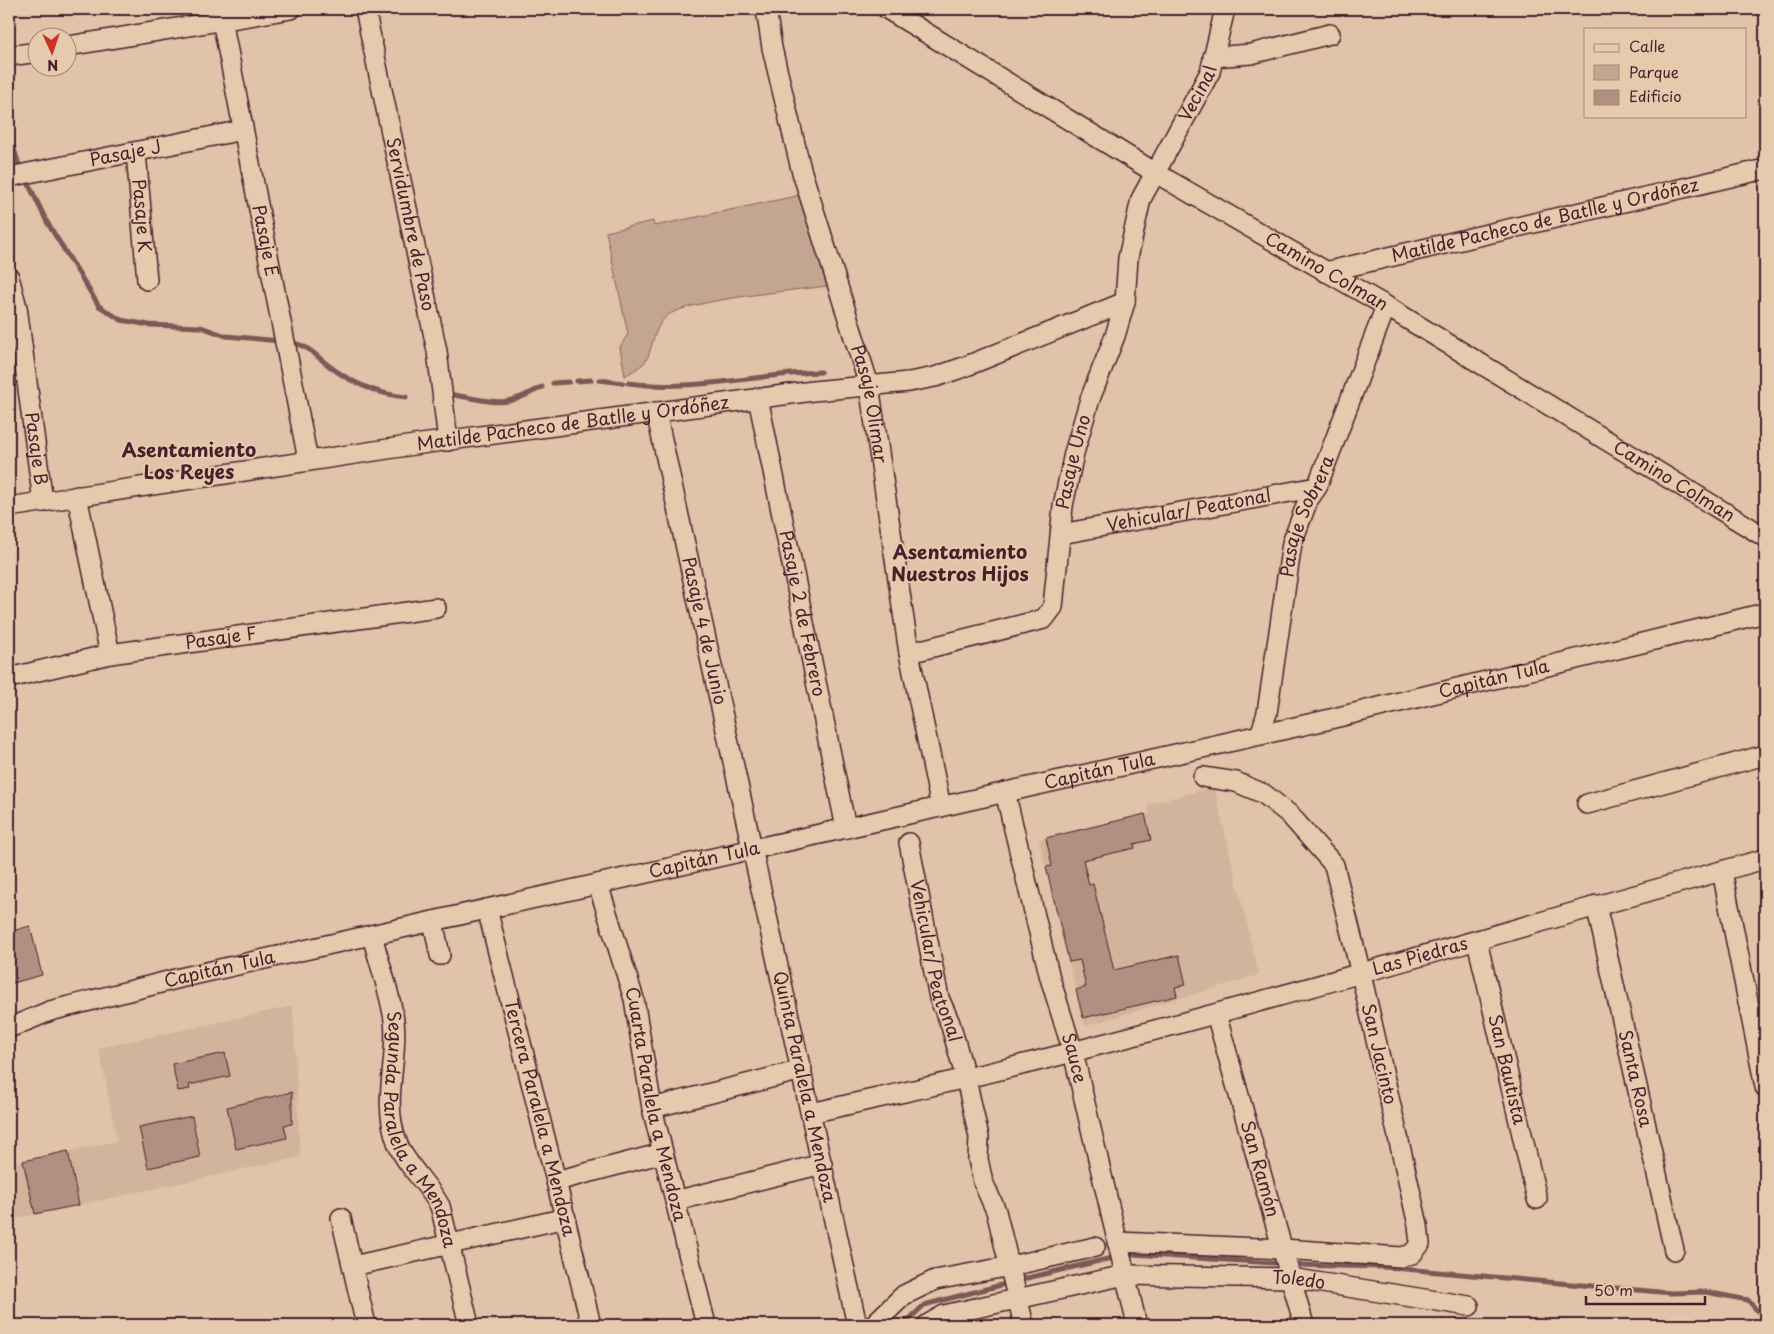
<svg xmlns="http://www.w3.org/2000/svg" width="1774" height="1334" font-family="'Playpen Sans',sans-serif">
	<rect width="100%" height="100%" fill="#e0c3a8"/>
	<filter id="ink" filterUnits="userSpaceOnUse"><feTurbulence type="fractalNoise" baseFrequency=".02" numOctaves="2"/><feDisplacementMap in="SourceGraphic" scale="10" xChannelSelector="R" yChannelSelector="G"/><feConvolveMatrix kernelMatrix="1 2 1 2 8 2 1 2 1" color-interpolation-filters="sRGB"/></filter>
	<g filter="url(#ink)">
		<!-- built -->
		<path fill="#d2b49c" d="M1214,787L1259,975L1085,1026L1039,840L1149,813L1148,804Z
			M293,1006L300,1157L9,1220V1164L117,1141L99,1048Z"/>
		<!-- green -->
		<path fill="#c4a591" stroke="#87625e" d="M801,195L827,286C797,290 686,300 667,316C651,330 653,353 644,363C639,368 631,372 625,376L620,347L628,334L606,232L653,221L654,226Z"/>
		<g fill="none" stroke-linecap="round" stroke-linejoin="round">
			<!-- stream -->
			<path stroke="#7e5856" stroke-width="5" d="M9,133L20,168
				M29,185L47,222L99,306L121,320L149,325L201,327L226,336L280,341
				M292,343C308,345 316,356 328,365C351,383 377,394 406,397
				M599,380L623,383
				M577,381L591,380
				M553,383L569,382
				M628,383C693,392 756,374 821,372
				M454,395C496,402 502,409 542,387
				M1132,1254L1274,1263
				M1295,1265L1383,1267L1671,1293L1706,1292L1748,1300L1765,1320
				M1023,1279L1116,1257
				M903,1325L924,1305L1009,1283"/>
		</g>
		<!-- building -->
		<path fill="#b29081" stroke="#4a1f2b" d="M1145,814L1151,840L1134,844L1135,848L1083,860L1089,885L1093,884L1114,970L1179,955L1186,985L1175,987L1177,996L1083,1018L1076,990L1086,987L1080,960L1069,962L1046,867L1052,866L1046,838Z
			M30,926L42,975L9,984V932Z
			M225,1053L230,1076L189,1085L190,1089L178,1091L172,1064Z
			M292,1092V1124L284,1125L287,1138L236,1149L227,1107Z
			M192,1116L200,1157L148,1168L139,1127Z
			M68,1151L79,1205L35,1214L23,1161Z"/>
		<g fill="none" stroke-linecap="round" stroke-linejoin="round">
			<defs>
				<g id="minor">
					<path id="s1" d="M365,9L437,351L448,441"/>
					<path id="s2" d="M766,9L772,48L801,169L869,385L909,653L941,807"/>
					<path id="s3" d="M887,9L1154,172L1386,306L1765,537"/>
					<path id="s4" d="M222,20L308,460"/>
					<path d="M68,46L291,9"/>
					<path d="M9,56L38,52"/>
					<path d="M1213,57L1251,54L1330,34"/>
					<path id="s5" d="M136,152L147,280"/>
					<path id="s6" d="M9,177L243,130"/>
					<path id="s7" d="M1325,272L1765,169"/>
					<path id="s8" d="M9,277L17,307L43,502"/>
					<path id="s9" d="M758,398L846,828"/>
					<path id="s10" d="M656,412L857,1325"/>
					<path d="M77,496L110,654"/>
					<path id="s11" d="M9,507L414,445L813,391L909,382L935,377L964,367L1125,302"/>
					<path id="s12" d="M1061,534L1317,487"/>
					<path id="s13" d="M909,653L1044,619L1053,607L1063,506L1074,453L1090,399L1115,336L1125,302L1128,258L1141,199L1210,72L1225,9"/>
					<path id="s14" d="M9,678L110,654L436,608"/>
					<path id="s15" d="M1260,735L1267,713L1292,543L1308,500L1317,487L1386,306"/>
					<path id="s16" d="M1005,792L1050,978L1073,1052L1137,1325"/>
					<path d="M1587,804L1765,755"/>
					<path id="s17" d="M909,843L939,998L950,1023L966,1079L979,1137L978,1159L983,1182L996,1211L1024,1325"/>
					<path d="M1722,871L1765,1087"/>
					<path id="s18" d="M598,884L634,999L652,1108L706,1325"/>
					<path id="s19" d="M1596,905L1674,1250"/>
					<path id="s20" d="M487,909L556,1181L591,1325"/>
					<path d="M433,921L440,955"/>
					<path id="s21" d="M372,935C379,963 390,992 394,1020C399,1061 381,1099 397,1142C404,1163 429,1185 440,1206L469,1325"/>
					<path id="s22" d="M1477,941L1537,1199"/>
					<path id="s23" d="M1216,1014L1304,1325"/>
					<path id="s24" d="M9,1028L50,1011L180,978L1322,721L1765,613"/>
					<path d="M652,1108L802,1070"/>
					<path id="s25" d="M811,1113C899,1093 986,1075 1072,1052C1305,992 1534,922 1765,859"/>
					<path d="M556,1181L663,1153"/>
					<path d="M675,1201L822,1164"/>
					<path d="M341,1218L366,1325"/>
					<path d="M1117,1242L1283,1249L1401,1257L1412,1254L1420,1244L1418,1225L1361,974L1334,865L1289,814L1264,794L1236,782L1203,777"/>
					<path d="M353,1266L566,1218"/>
					<path d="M873,1325L904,1295L935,1280L1011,1266L1095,1247"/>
					<path id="s26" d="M927,1325L944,1315L1125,1275L1290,1278L1469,1306"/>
				</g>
			</defs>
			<!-- minor casing -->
			<use href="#minor" stroke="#4a1f2b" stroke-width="22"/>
			<!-- minor -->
			<use href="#minor" stroke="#e6caad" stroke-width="19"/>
		</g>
	</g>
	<g text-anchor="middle" stroke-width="4" stroke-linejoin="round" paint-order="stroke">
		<!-- street labels -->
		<g font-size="18" fill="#4a1f2b" stroke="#e6caad">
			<text dy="6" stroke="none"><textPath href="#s13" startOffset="694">Vecinal</textPath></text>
			<text dy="6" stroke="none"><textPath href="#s6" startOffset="119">Pasaje J</textPath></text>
			<text dy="6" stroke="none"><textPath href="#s5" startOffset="64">Pasaje K</textPath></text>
			<text dy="6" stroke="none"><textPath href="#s7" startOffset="226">Matilde Pacheco de Batlle y Ordóñez</textPath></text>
			<text dy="6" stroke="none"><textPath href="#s1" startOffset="220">Servidumbre de Paso</textPath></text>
			<text dy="6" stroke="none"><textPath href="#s4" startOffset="225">Pasaje E</textPath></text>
			<text dy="6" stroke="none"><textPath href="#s3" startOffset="512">Camino Colman</textPath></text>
			<text dy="6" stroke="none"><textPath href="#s2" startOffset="409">Pasaje Olimar</textPath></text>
			<text dy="6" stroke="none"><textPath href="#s11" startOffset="570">Matilde Pacheco de Batlle y Ordóñez</textPath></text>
			<text dy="6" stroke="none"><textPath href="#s8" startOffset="174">Pasaje B</textPath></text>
			<text dy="6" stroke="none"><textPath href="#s13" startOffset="301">Pasaje Uno</textPath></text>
			<text dy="6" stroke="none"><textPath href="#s3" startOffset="918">Camino Colman</textPath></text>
			<text dy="6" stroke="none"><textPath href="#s12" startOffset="130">Vehicular/ Peatonal</textPath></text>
			<text dy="6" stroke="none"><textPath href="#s15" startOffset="225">Pasaje Sobrera</textPath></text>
			<text dy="6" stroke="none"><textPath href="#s9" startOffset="220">Pasaje 2 de Febrero</textPath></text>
			<text dy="6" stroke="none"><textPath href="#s10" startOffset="224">Pasaje 4 de Junio</textPath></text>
			<text dy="6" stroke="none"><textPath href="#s14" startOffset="216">Pasaje F</textPath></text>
			<text dy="6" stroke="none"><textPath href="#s24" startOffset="1526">Capitán Tula</textPath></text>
			<text dy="6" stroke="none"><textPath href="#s24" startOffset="1121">Capitán Tula</textPath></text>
			<text dy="6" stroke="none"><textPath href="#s24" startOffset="716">Capitán Tula</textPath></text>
			<text dy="6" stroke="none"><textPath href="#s25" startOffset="629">Las Piedras</textPath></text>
			<text dy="6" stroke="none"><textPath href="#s17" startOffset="121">Vehicular/ Peatonal</textPath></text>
			<text dy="6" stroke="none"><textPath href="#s24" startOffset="219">Capitán Tula</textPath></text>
			<text transform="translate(1379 1054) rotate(77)" y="6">San Jacinto</text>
			<text dy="6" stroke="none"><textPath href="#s16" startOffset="275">Sauce</textPath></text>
			<text dy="6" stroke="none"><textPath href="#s22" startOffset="132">San Bautista</textPath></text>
			<text dy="6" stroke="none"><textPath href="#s19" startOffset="178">Santa Rosa</textPath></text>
			<text dy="6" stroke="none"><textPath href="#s10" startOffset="691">Quinta Paralela a Mendoza</textPath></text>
			<text dy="6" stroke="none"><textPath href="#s18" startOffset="228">Cuarta Paralela a Mendoza</textPath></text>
			<text dy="6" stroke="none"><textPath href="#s20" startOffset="215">Tercera Paralela a Mendoza</textPath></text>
			<text dy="6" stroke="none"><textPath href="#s21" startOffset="205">Segunda Paralela a Mendoza</textPath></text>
			<text dy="6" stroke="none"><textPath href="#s23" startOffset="161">San Ramón</textPath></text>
			<text dy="6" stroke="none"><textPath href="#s26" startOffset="379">Toledo</textPath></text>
		</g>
		<!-- neighbourhood labels -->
		<g font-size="19" font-weight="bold" fill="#4a1f2b" stroke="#e6caad">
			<text x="189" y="457">Asentamiento<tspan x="189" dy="22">Los Reyes</tspan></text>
			<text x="960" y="559">Asentamiento<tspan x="960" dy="22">Nuestros Hijos</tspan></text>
		</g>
	</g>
	<!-- margin -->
	<rect width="1774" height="1334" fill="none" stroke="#e6caad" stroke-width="30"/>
	<rect x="15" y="15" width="1744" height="1304" fill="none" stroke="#4a1f2b" stroke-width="2" filter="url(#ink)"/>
	<!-- legend -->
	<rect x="1584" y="28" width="162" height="90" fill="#e6caad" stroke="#a88679"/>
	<rect x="1594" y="44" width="25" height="8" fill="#e6caad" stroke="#a88679"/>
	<text x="1629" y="52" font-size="15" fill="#4a1f2b">Calle</text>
	<rect x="1594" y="65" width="25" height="15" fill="#c4a591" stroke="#a88679"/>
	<text x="1629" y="78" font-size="15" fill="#4a1f2b">Parque</text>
	<rect x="1594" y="90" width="25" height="15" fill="#b29081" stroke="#a88679"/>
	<text x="1629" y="102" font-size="15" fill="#4a1f2b">Edificio</text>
	<!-- north arrow -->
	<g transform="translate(52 52) rotate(177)"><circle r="24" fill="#e6caad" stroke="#a88679"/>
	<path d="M0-4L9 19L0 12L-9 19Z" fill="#c8321e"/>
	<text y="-8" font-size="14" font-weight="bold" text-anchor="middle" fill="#4a1f2b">N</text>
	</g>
	<!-- scale -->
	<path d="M1586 1296v8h119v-8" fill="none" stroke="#4a1f2b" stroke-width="2.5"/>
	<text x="1594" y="1296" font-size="15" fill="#4a1f2b" stroke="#e6caad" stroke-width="4" paint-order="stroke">50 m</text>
</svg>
